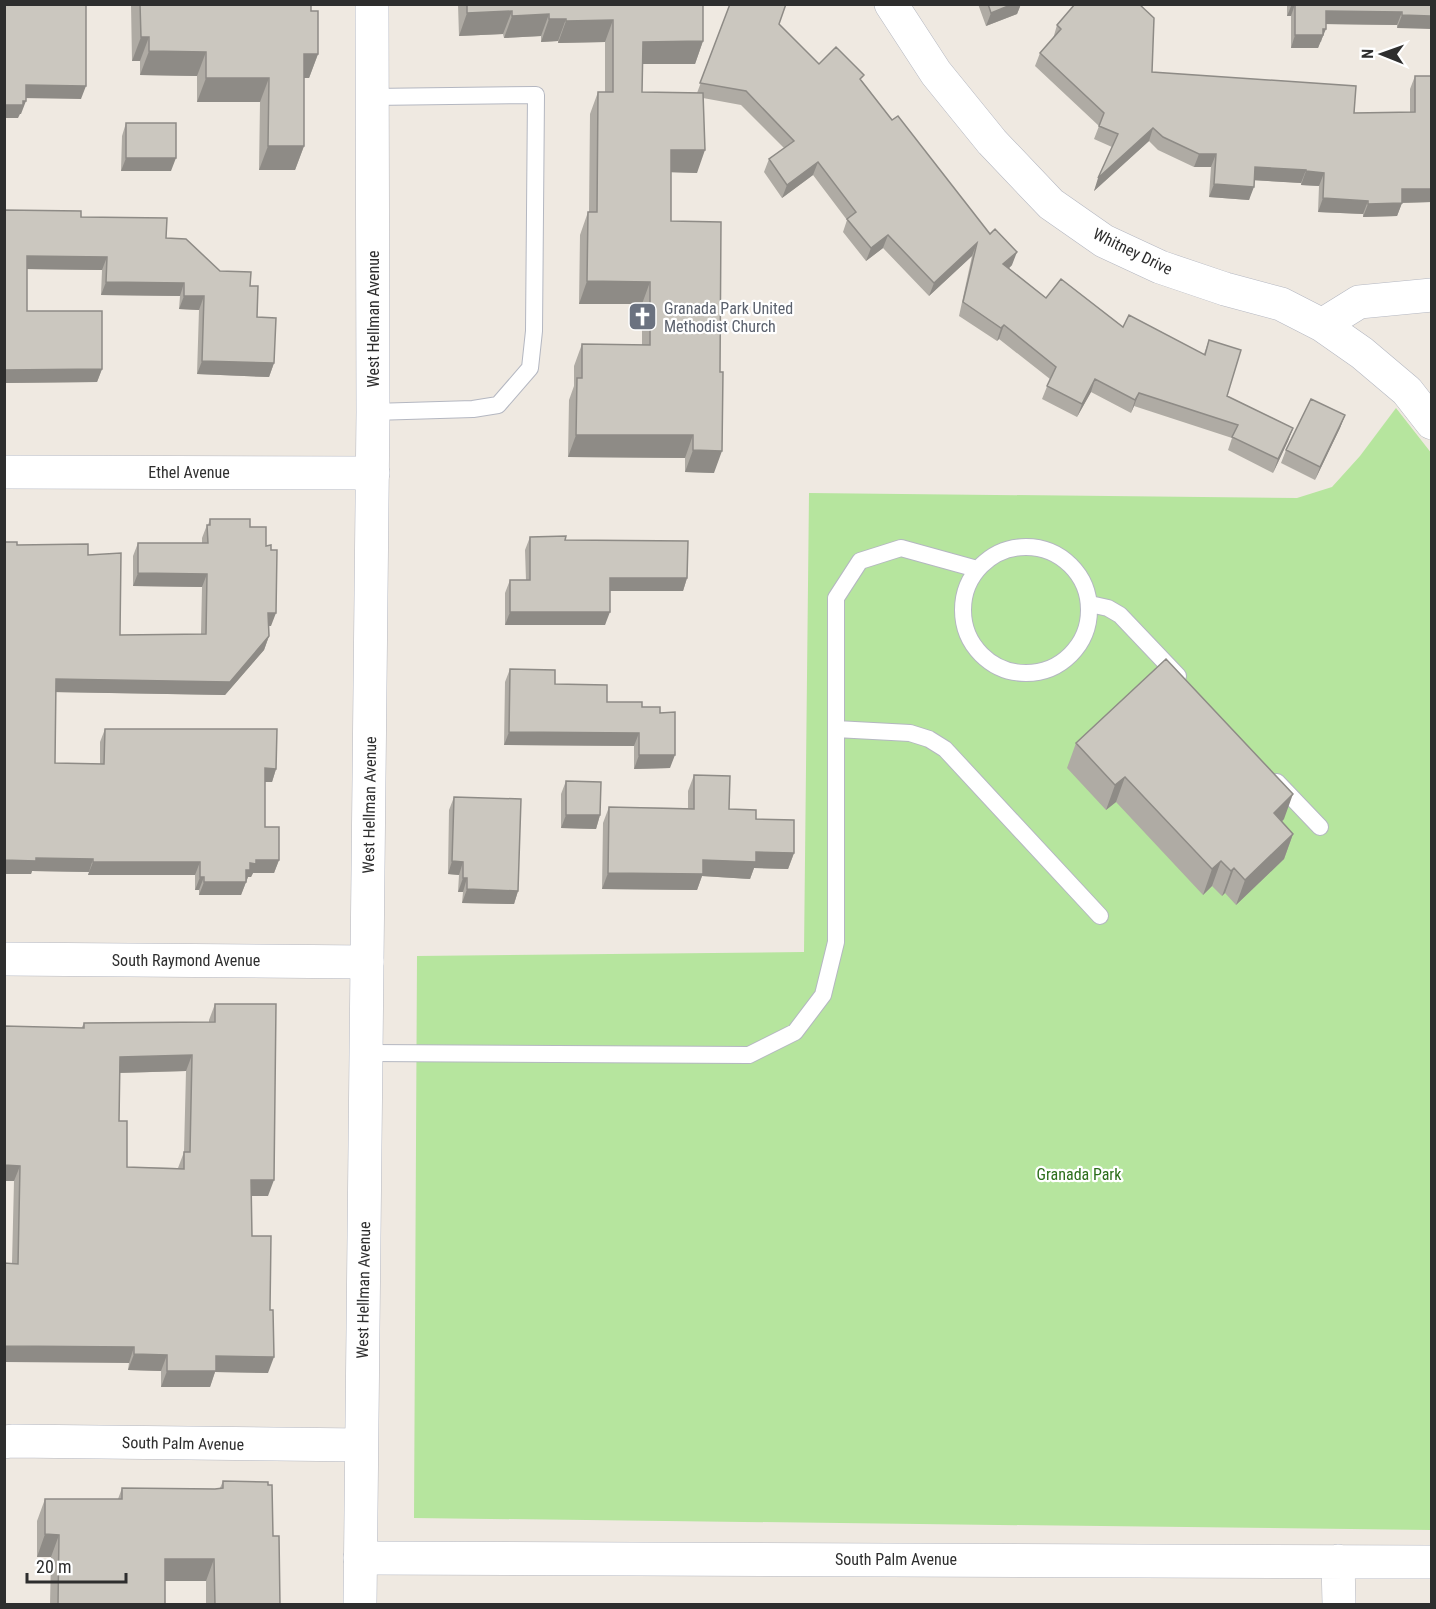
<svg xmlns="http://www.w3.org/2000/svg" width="1436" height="1609" font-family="'Roboto Condensed',sans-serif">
	<rect width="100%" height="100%" fill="#efe9e1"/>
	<!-- green -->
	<path fill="#b6e59e" d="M1396,408L1432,454L1431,1530L414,1518L417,956L804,952L809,493L1297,498L1332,487L1360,456Z"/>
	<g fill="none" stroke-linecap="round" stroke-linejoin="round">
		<defs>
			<path id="lane" d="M371,97L536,95L534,331L530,368L498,405L473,409L373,412
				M963 610a63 63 0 1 1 126 0a63 63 0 1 1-126 0Z
				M1090,604L1108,608L1120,615L1178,676
				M836,729L910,733L929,739L945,749L1100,916
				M1277,782L1320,827
				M366,1053L749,1055L795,1032L823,995L836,942V598L860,561L901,548L977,569"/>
			<path id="street" d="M891,4L936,73L992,142L1051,204L1104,241L1160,267L1225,289L1281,304L1322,325L1362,353L1407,391L1432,423
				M1322,325L1359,302L1432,295
				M4,472L373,473
				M4,959L367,962
				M4,1442L12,1441L361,1445
				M360,1558L1432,1562
				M1338,1561L1339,1604"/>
			<path id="secondary" d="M360,1604L373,412L372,4"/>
		</defs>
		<!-- lane casing -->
		<use href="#lane" stroke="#b4b7c1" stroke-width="18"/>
		<!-- street casing -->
		<use href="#street" stroke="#b4b7c1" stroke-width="34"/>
		<!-- secondary casing -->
		<use href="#secondary" stroke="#b4b7c1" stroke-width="34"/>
		<!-- lane -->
		<use href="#lane" stroke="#fff" stroke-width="16"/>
		<!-- street -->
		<use href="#street" stroke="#fff" stroke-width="33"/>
		<!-- secondary -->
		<use href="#secondary" stroke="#fff" stroke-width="33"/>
	</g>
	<!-- wall -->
	<path fill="#afaba4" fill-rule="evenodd" d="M131,4H311V11L318,54L309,78H304V146L295,170H259L260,102H197V76L140,75V61H132Z
		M458,4H703V41L695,64H643L642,92L697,93L730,4L779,24L819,64L862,81L892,120L1012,265L1009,268L1046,298L1123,327L1204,354L1209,340L1227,396L1293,428L1288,441L1273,473L1228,450L1232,438L1134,406L1131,413L1091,392L1077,417L1042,399L1050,379L999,339L997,341L959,316L972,256L929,296L883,248L866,261L843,232L847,220L813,175L782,198L764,172L769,159L784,148L741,105L703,98L697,173L671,172V221L714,473L685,472V458L568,457L569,400L574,386V366L582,344L642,345V304H579L580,235L588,212H589L590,114L598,92H605V42L558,43V41L541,42V36L504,38L503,34L459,36Z
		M978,4H1021L1017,14L986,26Z
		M1287,4H1431L1397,28V25L1326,24L1321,42H1320L1318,48H1291V16H1287Z
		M1057,25L1152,72L1354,113L1410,112V89L1415,76L1431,202L1402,203L1397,216L1363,217V214L1318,212L1319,186L1301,185V183L1254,180L1249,200L1209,197L1211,167H1194L1158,150L1149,141L1094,191L1112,147L1094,139L1099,126L1035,66L1040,53L1053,39Z
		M126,123L171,171H121L122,136Z
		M4,210L81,217L166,238L220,271L250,286L257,317L274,363L269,377L197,374L199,310L179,309L180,296L101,295L102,270L27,269V311L102,369L97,382L4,383Z
		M1345,415L1340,428L1315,480L1281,463L1286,450Z
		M210,519L250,527L266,546L271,626H268L269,636L264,650L225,695L55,692V763L100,764V742L105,729L276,769L272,782H265V827L279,860L274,873H253L251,877H248L241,895H199V890H195V875H88L89,872L32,871L31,874H4V542L17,545L88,555L120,635L201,634L202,587L133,586V556L138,543H202V538L207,525H208Z
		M530,537L565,540L687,578L683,591H610L605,625H505V593L510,580H526L525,550Z
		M510,669L607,702L642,707L660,713L670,768L634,769V746L504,745L505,682Z
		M1076,743L1284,819L1282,822L1293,834L1284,859L1236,905L1225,893L1222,896L1212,886L1203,895L1116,802L1106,810L1067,768Z
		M694,775L729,809L756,819L794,853L788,869L754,868L750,879L702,876L697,890L602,889L603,823L609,807L688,808V791Z
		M566,781L600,815L596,829L561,828V794Z
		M454,797L518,891L514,904L462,903L463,892H458L459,875L448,874L449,810Z
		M215,1004L268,1196H252V1236L268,1373L215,1372L210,1387H161V1371L128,1370L129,1363L12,1263L14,1181H4L84,1023H209V1020ZM186,1071L184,1152L178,1168L127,1167L119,1121L120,1073Z
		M223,1481L273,1536L280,1605H206V1581H165V1605H50L51,1557H37V1521L45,1499H118L122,1488L215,1489L220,1488Z"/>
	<!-- shaded-wall -->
	<path fill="#8e8b86" d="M1013,4H1021L1017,14L986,26L991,13Z
		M1292,4H1295L1291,16H1287Z
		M512,11L503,34L459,36L467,13Z
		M1326,11L1402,12L1397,25L1322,24Z
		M549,14L541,36L504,38L512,16Z
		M1402,15L1431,16V29L1397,28Z
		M549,19H566L558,41L541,42Z
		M613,20L605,42L558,43L566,21Z
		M1323,29H1326L1318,48H1291L1295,35Z
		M141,37H149L140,61H132Z
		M703,41L695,64H635L643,42Z
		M149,51L206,52L197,76L140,75Z
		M304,54H318L309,78H295Z
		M206,78H269L260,102H197Z
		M26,85L86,86L81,99L21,98Z
		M23,101H26L21,114H20L18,118H4V105Z
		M1153,128L1149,141L1094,191L1098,178Z
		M268,146H304L295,170H259Z
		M671,150H705L697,173L663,172Z
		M1199,154H1216L1211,167H1194Z
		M126,158H176L171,171H121Z
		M818,162L813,175L782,198L787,185Z
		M1255,167L1306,170L1301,183L1250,180Z
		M1306,171L1324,173L1319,186L1301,185Z
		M1214,184L1254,187L1249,200L1209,197Z
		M1402,189H1431V202L1397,203Z
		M1323,198L1368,201L1363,214L1318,212Z
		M1402,203L1397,216L1363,217L1368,204Z
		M888,235L883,248L866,261L871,248Z
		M977,243L972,256L929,296L934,283Z
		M1017,252L1012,265L999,278L1003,264Z
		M27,256L107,257L102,270L23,269Z
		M587,281L650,282L642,304H579Z
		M106,282L184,283L180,296L101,295Z
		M184,296H204L199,310L179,309Z
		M1004,325L999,339L997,341L1001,328Z
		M202,361L274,363L269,377L197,374Z
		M102,369L97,382L4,383V370Z
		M1095,379L1091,392L1077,417L1082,404Z
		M1139,393L1134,406L1131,413L1135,400Z
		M1345,415L1340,428L1315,480L1320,467Z
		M1293,428L1288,441L1273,473L1278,459Z
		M576,435H693L685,458L568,457Z
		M693,450L722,451L714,473L685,472Z
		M138,573L207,574L202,587L133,586Z
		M610,578H687L683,591H605Z
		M510,612H610L605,625H505Z
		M268,613H276L271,626H263Z
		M269,636L264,650L225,695L51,692L56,679Z
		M509,732L639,733L634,746L504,745Z
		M639,755H675L670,768L634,769Z
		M265,768L276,769L272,782H260Z
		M1125,777L1116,802L1106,810L1115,785Z
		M1293,794L1284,819L1264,838L1274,813Z
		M566,815H600L596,829L561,828Z
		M1293,834L1284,859L1236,905L1245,880Z
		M756,852L794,853L788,869L754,868L750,879L702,876L697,890L602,889L608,873Z
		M36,858L93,859L89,872L32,871L31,874H4V860Z
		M256,860H279L274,873H253L251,877H248L241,895H199L204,882L246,870L250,863Z
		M452,861L463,862L459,875L448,874Z
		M1221,861L1212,886L1203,895L1212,869Z
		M93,862H200L195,875H88Z
		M1234,868L1225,893L1222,896L1231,871Z
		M200,877H204L199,890H195Z
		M463,878H467L463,892H458Z
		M467,889L518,891L514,904L462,903Z
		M192,1055L186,1071L114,1073L120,1057Z
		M4,1165L20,1166L14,1181H4Z
		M251,1180H274L268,1196H246Z
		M4,1346L134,1347L129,1363L4,1362Z
		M134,1354L167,1355L161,1371L128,1370Z
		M216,1356L274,1357L268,1373L215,1372L210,1387H161L167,1371Z
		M45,1534L59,1535L51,1557H37Z
		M165,1559H214L206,1581H157Z"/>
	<!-- building -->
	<path fill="#cbc7bf" stroke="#8e8b86" stroke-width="1.5" fill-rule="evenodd" d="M4,4H86V86L26,85V101H23V105H4Z
		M140,4H311V11H318V54H304V146H268L269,78H206V52L149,51V37H141Z
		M467,4H703V41L643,42L642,92L703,93L705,150H671V221L721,222L720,372H723L722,451L693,450V435H576L577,378H582V344L650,345V282L587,281L588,212H597L598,92H613V20L566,21V19H549V14L512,16V11L467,13Z
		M730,4H786L779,24L819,64L836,47L864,75L860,79L892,120L898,116L990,234L995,229L1017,252L1003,264L1046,298L1061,279L1123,327L1129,315L1205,355L1209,340L1241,350L1227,396L1293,428L1278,459L1232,437L1238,425L1139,393L1135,400L1095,379L1082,404L1047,386L1056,367L1004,325L1001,328L963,302L977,243L934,283L888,235L871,248L847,219L856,212L818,162L787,185L769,159L794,141L746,91L700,83Z
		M988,4H1013L991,13Z
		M1075,4H1139L1154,18L1152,72L1356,86L1354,113L1415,112V76H1431V189H1402V203L1368,204V201L1323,198L1324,173L1306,171V170L1255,167L1254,187L1214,184L1216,154H1199L1163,137L1153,128L1098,178L1118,134L1099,126L1104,113L1040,53L1061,29L1057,25Z
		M1295,4H1431V16L1402,15V12L1326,11V29H1323V35H1295Z
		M126,123H176V158H126Z
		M4,210L81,211V217L167,218L166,238L186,239L220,271L251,272L250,286H258L257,317L276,318L274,363L202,361L204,296H184V283L106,282L107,257L27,256V311H102V369L4,370Z
		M1311,399L1345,415L1320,467L1286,450Z
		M210,519H250V527H266V546L271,545V550H277L276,613H268L269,636L230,682L56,679L55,763L104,764L105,729H277L276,769L265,768V827H279V860H256V864L250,863V870H246V882H204V877H200V862H93V859L36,858V861L4,860V542H17V545L88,544V555L121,553L120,635L206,634L207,574L138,573V543H208L207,525H210Z
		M566,536L565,540L688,541L687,578H610V612H510V580H530V537Z
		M1166,659L1293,794L1274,813L1293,834L1245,880L1234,868L1231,871L1221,861L1212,869L1125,777L1115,785L1076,743Z
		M510,669L555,670V684L607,685V702H642V707H660V713L675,712V755H639V733L509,732Z
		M694,775L730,776L729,809L756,810V819L794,820V853L756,852V862L703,860V874L608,873L609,807L694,809Z
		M566,781L601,782L600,815H566Z
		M454,797L521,799L518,891L467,889V878H463V862L452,861Z
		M215,1004H276L274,1180H251L252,1236H271L270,1310H273L274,1357L216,1356V1371H167V1355L134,1354V1347L4,1346V1263L18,1264L20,1166L4,1165V1026L84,1028V1023L215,1022ZM192,1055L190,1152H184V1169L127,1167V1121H119L120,1057Z
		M223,1481L268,1482V1485H272L273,1536H279L280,1605H215L214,1559H165V1605H58L59,1535L45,1534V1499H122V1488L215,1489L223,1488Z"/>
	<!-- icons -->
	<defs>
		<symbol id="church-square" viewBox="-11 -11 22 22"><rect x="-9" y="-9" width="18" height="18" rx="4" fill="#6b7280" stroke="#fff"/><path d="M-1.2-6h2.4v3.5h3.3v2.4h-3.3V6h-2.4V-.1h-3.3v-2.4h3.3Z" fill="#fff"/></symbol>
	</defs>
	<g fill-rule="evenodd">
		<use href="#church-square" x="626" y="300" width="33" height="33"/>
	</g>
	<g text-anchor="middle" stroke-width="4.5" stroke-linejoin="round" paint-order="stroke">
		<!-- street labels -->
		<g font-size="16" fill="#2e2e2e" stroke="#fff">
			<text transform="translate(1133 251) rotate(26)" y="6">Whitney Drive</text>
			<text transform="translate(373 319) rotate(-90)" y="6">West Hellman Avenue</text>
			<text x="189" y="478">Ethel Avenue</text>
			<text transform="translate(369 805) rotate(-89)" y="6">West Hellman Avenue</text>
			<text x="186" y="966">South Raymond Avenue</text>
			<text transform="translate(363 1290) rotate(-89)" y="6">West Hellman Avenue</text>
			<text transform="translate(183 1443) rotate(1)" y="6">South Palm Avenue</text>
			<text x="896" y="1565">South Palm Avenue</text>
		</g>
		<!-- worship labels -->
		<g font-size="16" fill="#5b616d" stroke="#fff" text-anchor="start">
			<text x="664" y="314">Granada Park United<tspan x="664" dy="18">Methodist Church</tspan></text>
		</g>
		<!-- park labels -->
		<g font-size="16" fill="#2c6e1b" stroke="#fff">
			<text x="1079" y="1180">Granada Park</text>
		</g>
	</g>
	<!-- border -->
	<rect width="1436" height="1609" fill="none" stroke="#2e2e2e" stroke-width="12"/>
	<!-- north arrow -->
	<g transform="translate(1382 54) rotate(271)" stroke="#ffffff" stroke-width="4.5" paint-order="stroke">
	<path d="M0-4.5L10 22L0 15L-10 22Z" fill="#2e2e2e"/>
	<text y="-9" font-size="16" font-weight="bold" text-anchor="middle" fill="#2e2e2e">N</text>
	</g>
	<!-- scale -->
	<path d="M27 1573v9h99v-9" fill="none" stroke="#2e2e2e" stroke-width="3"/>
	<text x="36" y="1573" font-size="18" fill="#2e2e2e" stroke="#ffffff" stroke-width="4.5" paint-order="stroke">20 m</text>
</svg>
